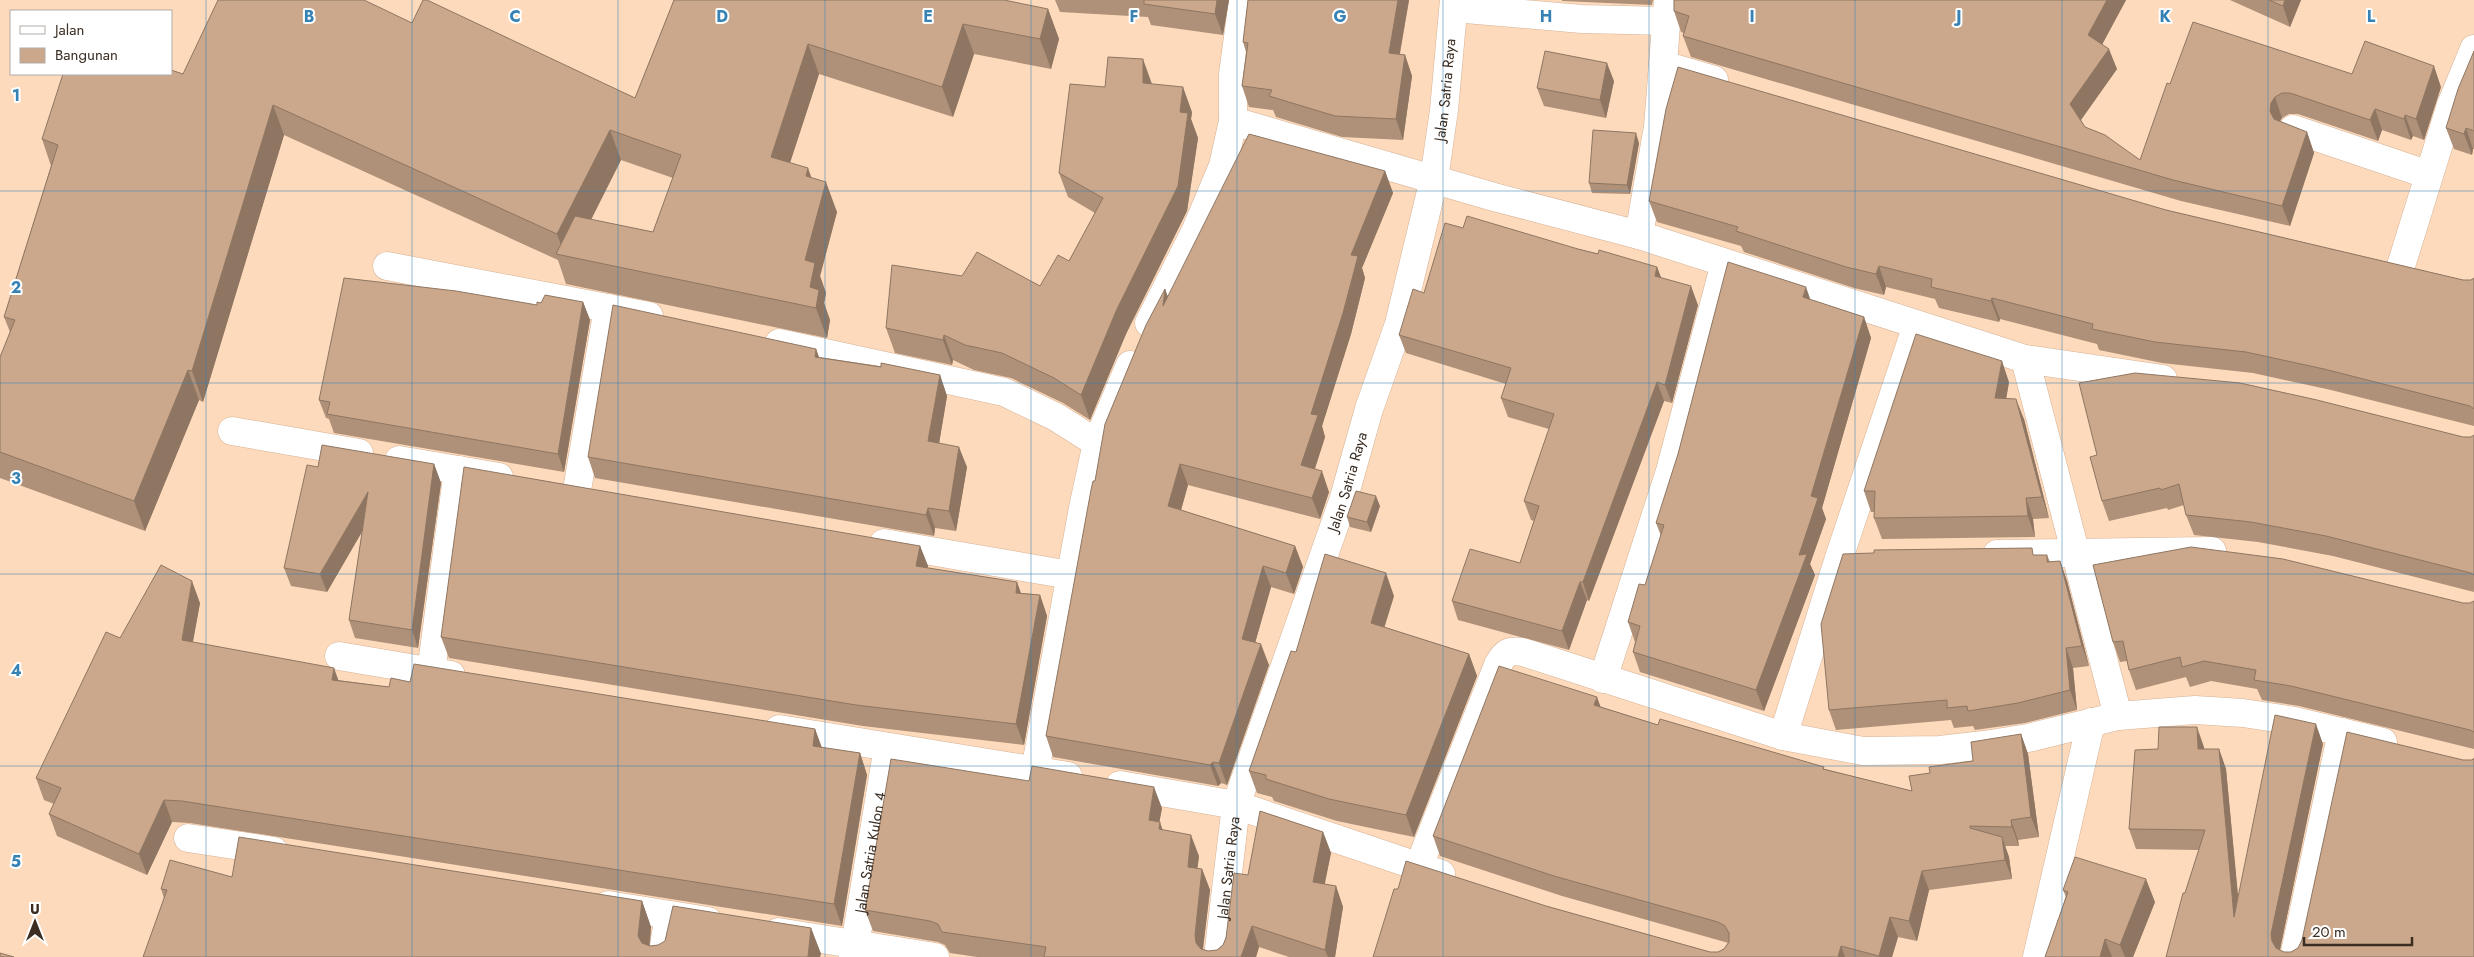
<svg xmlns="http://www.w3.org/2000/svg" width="2474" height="957" font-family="Jost,sans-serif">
	<rect width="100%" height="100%" fill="#fedabc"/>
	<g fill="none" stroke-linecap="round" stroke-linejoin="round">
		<defs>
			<g id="street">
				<path d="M1454,8L1582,19L1666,21"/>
				<path d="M1663,65L1714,80"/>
				<path d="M1233,121L1494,197L1639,235L2025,359L2163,379"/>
				<path d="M2293,129L2429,175"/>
				<path d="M1639,235L1658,127L1668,0"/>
				<path d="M387,266L649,316"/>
				<path d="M2400,269L2451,105L2474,49"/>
				<path d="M1149,323L1196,230L1223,166L1233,121V74L1243,0"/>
				<path d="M779,343L1004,392L1056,417L1097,443"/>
				<path d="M2025,359L2118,716"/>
				<path d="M232,431L359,453"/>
				<path d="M399,460L499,477"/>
				<path d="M577,490L608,308"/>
				<path d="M884,543L1070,575"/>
				<path d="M1997,554L2212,551"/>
				<path d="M339,656L451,675"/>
				<path d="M431,672L458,470"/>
				<path d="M1603,679L1670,471L1725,263"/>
				<path d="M779,729L1068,776"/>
				<path d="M1783,736L1840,555L1917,325"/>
				<path d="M1035,771L1083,508L1097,443L1130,365"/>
				<path d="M1120,785L1236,805L1441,874"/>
				<path d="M188,838L274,851"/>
				<path d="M1419,866L1498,665C1505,652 1509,650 1523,652L1783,736L1863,751L1940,750L1984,745L2028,738L2118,716L2195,710L2243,713L2295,721L2383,742"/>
				<path d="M608,905L708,921"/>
				<path d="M778,932L935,957"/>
				<path d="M662,957L669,915"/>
				<path id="s1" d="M853,957L888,747"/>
				<path id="s2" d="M1218,957L1236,805L1343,501L1369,409L1399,324L1434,179L1444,110L1454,0"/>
				<path d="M2037,957L2091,722"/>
				<path d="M2294,957L2342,732"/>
			</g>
		</defs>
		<!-- street casing -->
		<use href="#street" stroke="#d5b295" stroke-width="29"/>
		<!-- street -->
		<use href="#street" stroke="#fff" stroke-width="28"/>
	</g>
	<!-- wall -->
	<path fill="#af9078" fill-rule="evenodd" d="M674,0L1048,9L1059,39L1051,69L974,54L953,117L819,74L790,163L812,178L837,212L820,276L826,293L824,303L830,320L827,338L566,284L558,260L284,135L203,402L199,400L145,531L0,478V357L10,332L4,317L51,166L42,139L183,74L412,23L635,98ZM621,160L673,178L653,232L591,220Z
		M1055,0H1229L1223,35L1151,25L1148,17L1060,12Z
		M1248,0H1409L1400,54L1405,55L1412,76L1403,140L1342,137L1276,117L1273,110L1249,107L1242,86L1246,52L1243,42Z
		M1562,0H1653L1652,5L1562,1Z
		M2024,0H2126L2102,44L2117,69L2081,120L2085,127L2140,160L2170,84L2352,74L2441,87L2424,140L2413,136L2411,140L2382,130L2378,141L2298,114H2289L2282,118L2280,121L2307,132L2314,153L2290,226L2181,201L1691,57L1683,36L1684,33L1681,32L1674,11Z
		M2230,0H2301L2290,27Z
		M2474,51V149H2473L2472,155L2454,149L2446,128Z
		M1614,81L1606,118L1544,106L1537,88Z
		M1152,84L1192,112L1191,119L1198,138L1187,211L1126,334L1090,420L1063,403L1011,378L974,370L953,360L952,365L895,353L886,328L962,276L1040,286L1069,261L1095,213L1068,197L1059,173L1105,87Z
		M1639,143L1630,194L1592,193L1589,183Z
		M1385,171L1393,193L1362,268L1365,278L1351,334L1322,426L1325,437L1315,469L1329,492L1320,519L1188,485L1181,510L1295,546L1303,567L1294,594L1271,587L1255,643L1269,665L1227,785L1221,783L1218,786L1053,757L1046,736L1095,481L1165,289L1167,296Z
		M1649,201L2166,210L2463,280H2471L2474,278V426L2331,390L2253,373L2162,363L2099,350L2097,344L2000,319L1999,322L1939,308L1935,299L1886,287L1884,295L1854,288L1744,252L1741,246L1657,222Z
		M1463,228L1578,249L1657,267L1661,278L1698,305L1672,403L1664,401L1589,601L1587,600L1569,650L1458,620L1452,601L1520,563L1534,521L1531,520L1524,501L1549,429L1508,417L1501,398L1506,384L1406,353L1399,335Z
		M1810,300L1864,317L1871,338L1822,508L1826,519L1810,564L1815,575L1764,711L1640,672L1633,652L1635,642L1628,622L1645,585L1661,536L1656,523Z
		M583,302L590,320L564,472L334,433L329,419L326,418L319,400L541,303Z
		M816,349L819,357L940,375L947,396L939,443L967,467L956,531L935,528L934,536L595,478L588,457Z
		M2009,382L2006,398L2024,419L2049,518L2033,519L2035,537L1882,539L1874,518L1875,512H1871L1864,491Z
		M2474,435V592L2333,556L2258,542L2194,535L2186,515L2184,505L2168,510L2167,508L2109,521L2102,501L2090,457L2471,437Z
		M434,464L441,483L418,648L355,638L349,620L362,532L327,592L291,586L284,568L318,467Z
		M1380,506L1371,532L1350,527L1347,517Z
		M920,546L928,566L927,568L1017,582L1021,593L1040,595L1047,616L1024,745L863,726L449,658L441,637Z
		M2034,555H2047L2050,562L2060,561L2067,581L2089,666L2073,668L2077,710L2025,723L1975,730L1973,726L1954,728L1951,720L1836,730L1829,710Z
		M1394,596L1384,627L1469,654L1477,676L1414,837L1337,821L1274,801L1272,797L1257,793L1249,771L1296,652Z
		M2474,601V749L2299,706L2262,700L2257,689L2211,681L2190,687L2186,677L2136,690L2129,670L2127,661L2120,662L2113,642L2463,603H2470Z
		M200,603L193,642L338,680L389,687L410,682L815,729L822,748L860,753L867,775L842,926L190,823L172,822L147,875L57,836L49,814L54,804L44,800L36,778L120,638Z
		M1601,707L1658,725L1824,767V769L1912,791L1930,773L1973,761L2021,734L2028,754L2039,837L2018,840L2019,846H2005L2009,857L2012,879L1929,890L1917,941L1898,937L1892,957H1373L1546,906L1710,952H1718L1724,949L1728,943L1725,942L1562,896L1440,856L1433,836Z
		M2323,744L2280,950L2284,952H2291L2298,948L2463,760H2472L2474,957H2166L2185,893L2199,850L2136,849L2129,829L2158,749L2204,747V749H2219L2226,769L2238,898Z
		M1162,808L1159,822L1162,830L1199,856L1197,869H1202L1210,890L1203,949L1208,951L1217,950L1223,945L1248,875L1323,832L1331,853L1324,884L1336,886L1343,907L1335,957H1289L1259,947L1256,957H977L950,953L945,945L938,942L873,931L865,910Z
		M232,877L642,901L651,927L650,946L811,928L821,954L143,957L164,898L161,889Z
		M2063,890L2155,902L2133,957H2045L2066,897Z"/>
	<!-- shaded-wall -->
	<path fill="#8e7662" d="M1217,0H1229L1223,35L1215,14Z
		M1398,0H1409L1396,74L1389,53Z
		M2107,0H2126L2096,56L2088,35Z
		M2285,0H2301L2290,27L2283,6Z
		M1048,9L1059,39L1051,69L1040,39Z
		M963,24L974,54L953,117L942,87Z
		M808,44L819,74L782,187L771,157Z
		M2109,49L2117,69L2078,124L2070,104Z
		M1405,55L1412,76L1403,140L1396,119Z
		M1143,59L1152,84L1143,83Z
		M1607,63L1614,81L1606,118L1600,100Z
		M2434,66L2441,87L2424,140L2416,119Z
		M1183,87L1192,112L1191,119L1198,138L1187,211L1126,334L1090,420L1081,395L1180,112Z
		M2275,97L2282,118L2278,124V132L2270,111L2271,103Z
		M273,105L284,135L203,402L192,371Z
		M2375,109L2382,130L2378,141L2370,120Z
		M2405,115L2413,136L2411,140L2404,119Z
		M2466,128L2473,149L2472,155L2464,134Z
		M610,130L621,160L572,257L565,256L557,234Z
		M2307,132L2314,153L2290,226L2282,206Z
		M1636,133L1639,143L1630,194L1627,185Z
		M808,168L819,199L806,176Z
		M1385,171L1393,193L1362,268L1365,278L1351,334L1322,426L1325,437L1309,486L1301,465L1311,414L1351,255Z
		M826,182L837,212L820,276L826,293L824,303L830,320L827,338L816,308L810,287L805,260Z
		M1879,266L1886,287L1884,295L1876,274Z
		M1657,267L1664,285L1655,276Z
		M1691,286L1698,305L1672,403L1665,385Z
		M1806,287L1813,307L1803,297Z
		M1165,289L1173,310L1163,306Z
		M1992,298L2000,319L1999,322L1991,301Z
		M583,302L590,320L564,472L558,454Z
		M1864,317L1871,338L1822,508L1826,519L1810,564L1815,575L1764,711L1756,690L1811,496Z
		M944,335L953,360L952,365L943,340Z
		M816,349L823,369L815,357Z
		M2002,361L2009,382L2003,418L1995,398Z
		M188,370L199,400L145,531L134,501Z
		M940,375L947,396L936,462L928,441Z
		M1657,382L1664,401L1589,601L1583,582Z
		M2016,399L2024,419L2049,518L2042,497Z
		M959,447L967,467L956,531L949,511Z
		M434,464L441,483L418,648L412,630Z
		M1180,464L1188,485L1176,528L1168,506Z
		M1322,471L1329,492L1320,519L1312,498Z
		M368,492L374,511L327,592L320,574Z
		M1376,496L1380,506L1371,532L1367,522Z
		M2026,498L2033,519L2035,537L2028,516Z
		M928,508L935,528L934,536L926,515Z
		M920,546L928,566L924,587L916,566Z
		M1295,546L1303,567L1294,594L1286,573Z
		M2060,561L2067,581L2089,666L2082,646Z
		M1263,566L1271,587L1250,661L1242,639Z
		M1386,573L1394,596L1379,645L1371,623Z
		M192,581L200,603L189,662L182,640Z
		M1017,582L1024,603L1016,593Z
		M1580,582L1587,600L1569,650L1562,631Z
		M1040,595L1047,616L1024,745L1016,724Z
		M1261,644L1269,665L1227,785L1219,763Z
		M2066,648L2073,668L2077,710L2070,690Z
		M1469,654L1477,676L1414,837L1406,815Z
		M334,668L342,690L332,680Z
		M1597,697L1604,716L1594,705Z
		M2316,724L2323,744L2279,954L2272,941L2271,934Z
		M2197,727L2204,747L2206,769L2198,749Z
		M815,729L823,751L813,746Z
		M2021,734L2028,754L2039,837L2031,817Z
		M2219,749L2226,769L2242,937L2234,917Z
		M860,753L867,775L842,926L834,904Z
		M1213,762L1221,783L1218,786L1210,765Z
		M1154,787L1162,808L1156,841L1149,820Z
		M164,800L172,822L147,875L139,854Z
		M2011,820L2018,840L2019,846L2012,827Z
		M1160,822L1167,843L1159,829Z
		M1323,832L1331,853L1321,903L1313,882Z
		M1191,835L1199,856L1195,888L1188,867Z
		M2002,837L2009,857L2012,879L2005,860Z
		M1202,869L1210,890L1202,956L1196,943L1195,935Z
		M1922,871L1929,890L1917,941L1909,921Z
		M2146,879L2155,902L2133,957H2125L2120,945Z
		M1336,886L1343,907L1335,957H1328L1325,950Z
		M642,901L651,927L648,957L638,936Z
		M1890,917L1898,937L1892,957H1880L1879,956Z
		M1252,926L1259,947L1256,957H1241Z
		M811,928L821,954L820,957H808Z
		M2105,939L2112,957H2100Z
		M1841,946L1845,957H1838Z"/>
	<!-- building -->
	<path fill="#cba88c" stroke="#8e7662" d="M218,0H364L412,23L423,0H427L635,98L674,0H1004L1048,9L1040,39L963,24L942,87L808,44L771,157L808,168L806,176L826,182L805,260L815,263L810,287L819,290L816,308L556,254L575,216L653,232L681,155L610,130L557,234L273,105L192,371L188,370L134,501L0,452V357L15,320L4,317L58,145L42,139L63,74H171V70L183,74Z
		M1144,0H1217L1215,14L1144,4Z
		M1248,0H1398L1389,53L1405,55L1396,119L1335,116L1269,96L1272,90L1242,86L1248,43L1243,42Z
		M1674,0H2107L2088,35L2109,49L2070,104L2085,127L2105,135L2140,160L2167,83L2170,84L2193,22L2352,74L2365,41L2434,66L2416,119L2405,115L2404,119L2375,109L2370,120L2290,93H2282L2275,97L2271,103L2270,111L2274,119L2307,132L2282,206L2173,180L1683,36L1689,16L1674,11Z
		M2269,0H2285L2283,6Z
		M1545,51L1607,63L1600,100L1537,88Z
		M2474,51V131L2466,128L2464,134L2446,128L2458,89Z
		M1108,57L1143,59V83L1183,87L1180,112L1188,113L1178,186L1117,309L1081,395L1054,378L1002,353L965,345L944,335L943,340L886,328L892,265L962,276L977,252L1040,286L1058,255L1069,261L1103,198L1059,173L1070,84L1105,87Z
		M1678,67L2166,210L2463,280H2471L2474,278V409L2470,406L2324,369L2246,352L2155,342L2092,329L2093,324L1992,298L1991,301L1931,287L1932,279L1879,266L1876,274L1846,267L1736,231L1738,227L1649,201L1666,109Z
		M1593,130L1636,133L1627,185L1589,183Z
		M1249,134L1385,171L1351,255L1358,256L1343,313L1311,414L1318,415L1301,465L1322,471L1312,498L1180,464L1168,506L1295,546L1286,573L1263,566L1242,639L1261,644L1219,763L1213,762L1210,765L1046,736L1091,490L1093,481H1095L1105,424L1146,325L1165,289L1163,306Z
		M1467,216L1578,249L1598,254L1599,250L1657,267L1655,276L1691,286L1665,385L1657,382L1583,582H1580L1562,631L1452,601L1470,549L1520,563L1539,506L1524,501L1554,414L1501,398L1511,368L1399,335L1413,289L1424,293L1445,223L1463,228Z
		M1728,262L1806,287L1803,297L1864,317L1811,496L1818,498L1799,555L1807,554L1756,690L1633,652L1640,626L1628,622L1639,584L1645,585L1664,525L1656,523L1678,454Z
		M344,278L456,291L537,305V302L541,303L545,295L583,302L558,454L327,414L330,402L319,400Z
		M613,305L816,349L815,357L881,367V363L940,375L928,441L959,447L949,511L928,508L926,515L588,457Z
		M1916,334L2002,361L1995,398L2016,399L2042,497L2026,498L2028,516L1874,518L1875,491H1864Z
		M2135,373L2240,383L2317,400L2463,437H2471L2474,435V575L2471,573L2326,536L2251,522L2186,515L2179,484L2161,490L2160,488L2102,501L2090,457L2097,455L2079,383Z
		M322,445L434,464L412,630L349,620L368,492L320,574L284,568L307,465L318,467Z
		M464,467L920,546L916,566L1017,582L1016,593L1040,595L1016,724L856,705L441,637Z
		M1356,491L1376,496L1367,522L1347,517Z
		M2191,547L2283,559L2463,603H2470L2474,601V732L2470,730L2291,686L2254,680L2256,670L2204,661L2182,667L2180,657L2129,670L2123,641L2113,642L2093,565Z
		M2032,548L2033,555H2047V562L2060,561L2082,646L2066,648L2070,690L2018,703L1968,711L1967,706L1947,708V700L1829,710L1821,624L1843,554L1874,553V550Z
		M1325,554L1386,573L1371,623L1469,654L1406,815L1329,799L1266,779V775L1249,771L1291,651L1296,652Z
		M161,565L192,581L182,640L334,668L332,680L389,687L391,678L410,682L414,664L815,729L813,746L860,753L834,904L182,801L164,800L139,854L49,814L61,788L36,778L106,632L120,638Z
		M1499,666L1597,697L1594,705L1658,725L1660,719L1824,767L1823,769L1912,791L1909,776L1930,773L1929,767L1973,761L1971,742L2021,734L2031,817L2011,820L2012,827L1970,826V828L2002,837L2005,860L1922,871L1909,921L1890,917L1879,956L1841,946L1838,957H1373L1394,889H1398L1406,861L1546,906L1710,952H1718L1724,949L1729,942V933L1725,926L1718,922L1554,876L1433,836Z
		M2275,715L2316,724L2271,934L2272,941L2276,948L2284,952H2291L2298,948L2302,940L2347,732L2463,760H2472L2474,758V957H2166L2183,893H2185L2205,830L2129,829L2135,750L2158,749L2159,727H2197L2198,749H2219L2234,917Z
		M891,759L1029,781L1032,766L1154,787L1149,820L1160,822L1159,829L1191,835L1188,867L1202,869L1195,935L1196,943L1201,949L1208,951L1217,950L1223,945L1226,938L1234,873L1248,875L1260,811L1323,832L1313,882L1336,886L1325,950L1252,926L1241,957H1044L1046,947L942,932L938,924L930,921L865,910Z
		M239,837L642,901L638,936L642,943L650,946L658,945L665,941L673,906L811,928L808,957H143L167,890L161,889L170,860L232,877Z
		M2075,857L2146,879L2120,945L2105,939L2100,957H2045L2068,892L2063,890Z
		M0,953L14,957H0Z"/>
	<!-- grid -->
	<path fill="none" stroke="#3682b5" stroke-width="1" stroke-opacity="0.55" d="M206,0V957M412,0V957M618,0V957M825,0V957M1031,0V957M1237,0V957M1443,0V957M1649,0V957M1855,0V957M2062,0V957M2268,0V957M0,191H2474M0,383H2474M0,574H2474M0,766H2474"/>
	<g text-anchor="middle" stroke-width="4" stroke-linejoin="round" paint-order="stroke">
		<!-- street labels -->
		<g font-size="15" fill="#3b2d22" stroke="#fff">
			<text dy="5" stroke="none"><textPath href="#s2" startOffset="900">Jalan Satria Raya</textPath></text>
			<text dy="5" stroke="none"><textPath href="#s2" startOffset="495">Jalan Satria Raya</textPath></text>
			<text dy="5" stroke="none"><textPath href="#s1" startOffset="106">Jalan Satria Kulon 4</textPath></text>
			<text dy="5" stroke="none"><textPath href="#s2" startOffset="90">Jalan Satria Raya</textPath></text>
		</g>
	</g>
	<g font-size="16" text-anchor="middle" font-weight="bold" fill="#3682b5" stroke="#fff" stroke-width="4" stroke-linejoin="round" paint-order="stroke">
		<text x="309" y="22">B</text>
		<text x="515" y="22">C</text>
		<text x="722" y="22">D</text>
		<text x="928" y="22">E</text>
		<text x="1134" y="22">F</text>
		<text x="1340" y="22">G</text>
		<text x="1546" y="22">H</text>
		<text x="1752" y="22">I</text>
		<text x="1959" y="22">J</text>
		<text x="2165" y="22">K</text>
		<text x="2371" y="22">L</text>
		<text x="16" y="101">1</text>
		<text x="16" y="293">2</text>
		<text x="16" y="484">3</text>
		<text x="16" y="676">4</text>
		<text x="16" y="867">5</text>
	</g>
	<!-- legend -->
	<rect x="10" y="10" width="162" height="65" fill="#ffffff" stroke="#b1aba7"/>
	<rect x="20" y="26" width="25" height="8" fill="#ffffff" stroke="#b1aba7"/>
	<text x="55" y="35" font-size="15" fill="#3b2d22">Jalan</text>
	<rect x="20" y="48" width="25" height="15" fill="#cba88c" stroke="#b1aba7"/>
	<text x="55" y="60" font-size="15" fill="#3b2d22">Bangunan</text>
	<!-- north arrow -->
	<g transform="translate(35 922)" stroke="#ffffff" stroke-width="4" paint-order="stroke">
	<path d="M0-4L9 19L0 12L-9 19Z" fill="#3b2d22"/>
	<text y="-8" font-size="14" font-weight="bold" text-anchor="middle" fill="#3b2d22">U</text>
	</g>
	<!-- scale -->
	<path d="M2304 937v8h108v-8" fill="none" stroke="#3b2d22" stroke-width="2.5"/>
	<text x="2312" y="937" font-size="15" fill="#3b2d22" stroke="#ffffff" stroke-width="4" paint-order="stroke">20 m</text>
</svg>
